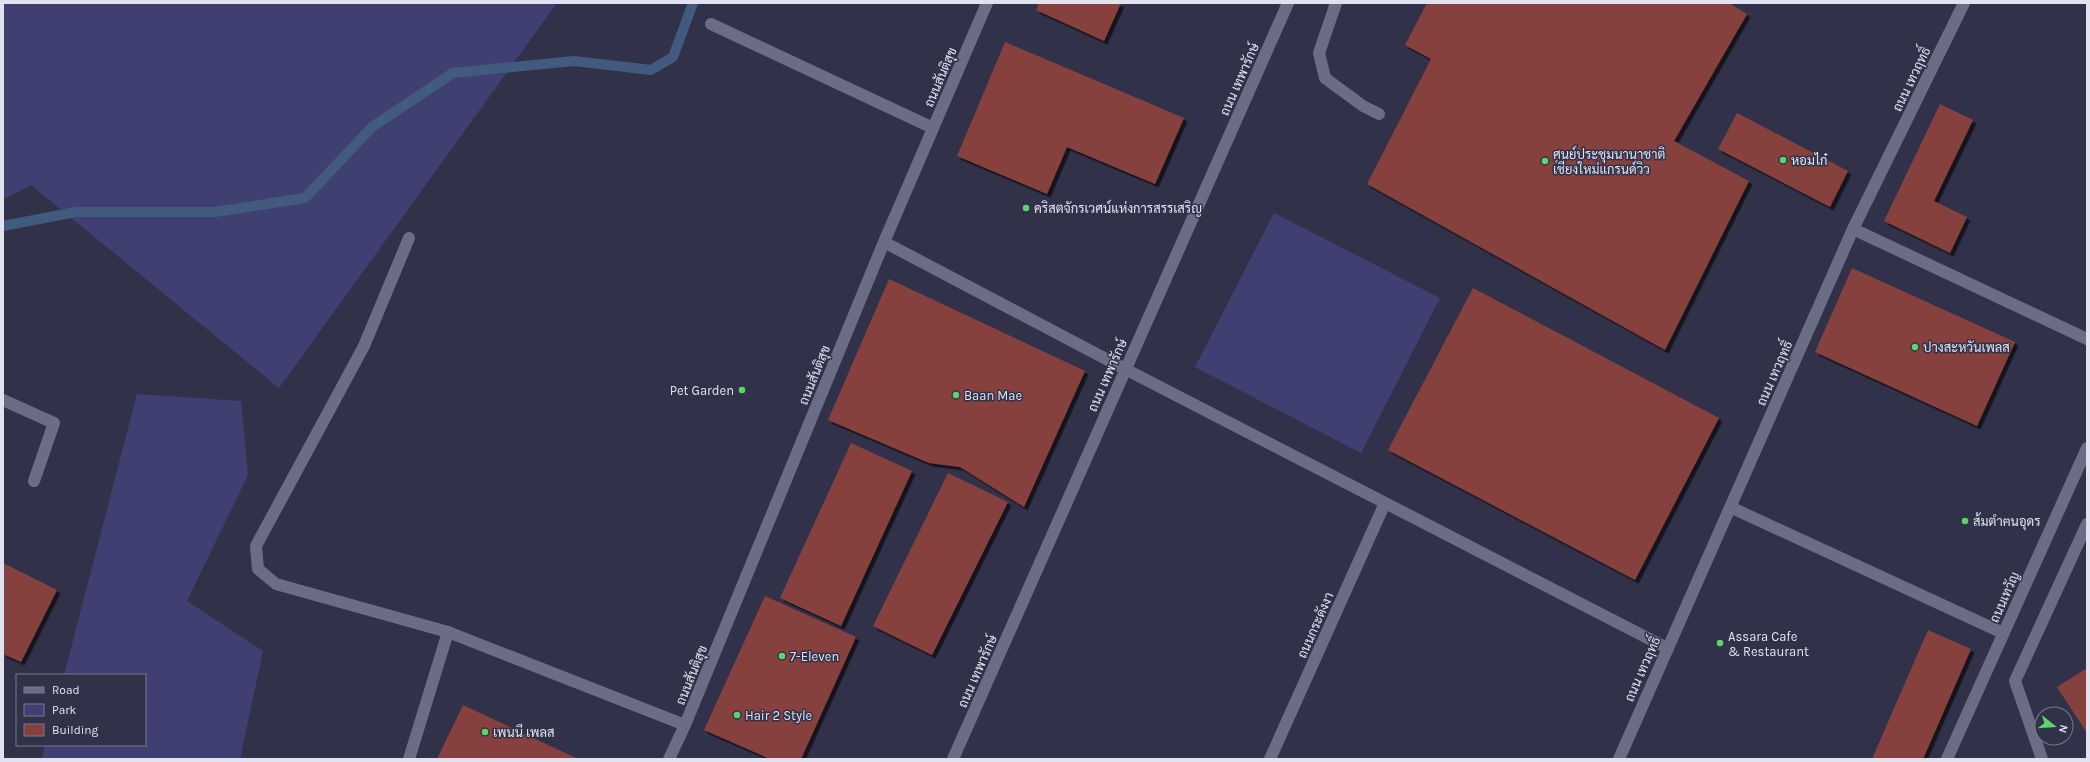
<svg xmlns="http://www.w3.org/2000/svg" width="2090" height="762" font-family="Karla,Sarabun,sans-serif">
	<defs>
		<filter id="shadow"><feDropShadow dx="3.5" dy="3.5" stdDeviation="0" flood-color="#0009"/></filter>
	</defs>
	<rect width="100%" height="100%" fill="#313249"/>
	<!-- green -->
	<path fill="#3f4071" d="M3,3H557L279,388L31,185L3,200Z
		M1274,213L1440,298L1361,453L1195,367Z
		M137,394L241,401L248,475L187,601L263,651L240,759H42L45,745H145V675H64Z"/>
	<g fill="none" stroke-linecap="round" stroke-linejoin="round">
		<!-- stream -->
		<path stroke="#435a7f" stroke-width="10" d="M3,226L76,212H215L305,198L372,127L453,73L574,61L651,70L673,57L693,3"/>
	</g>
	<!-- building -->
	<path fill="#86403d" filter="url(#shadow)" d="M1039,3H1121L1104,41L1036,10Z
		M1427,3H1729L1747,14L1674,141L1749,181L1665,350L1367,184L1431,59L1405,45Z
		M1005,42L1184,118L1155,184L1067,147L1047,194L957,156Z
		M1940,104L1973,120L1934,201L1967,217L1950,253L1884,221Z
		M1737,113L1848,171L1830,207L1718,149Z
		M1852,268L2015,342L1977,426L1815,352Z
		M889,279L1085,371L1024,507L960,467L929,463L828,420Z
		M1473,288L1719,418L1635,580L1388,450Z
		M851,443L912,471L841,626L780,598Z
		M948,473L1008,502L932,655L873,626Z
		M3,563L57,590L21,662L3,654Z
		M765,596L856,637L801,759H770L704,730Z
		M1928,630L1971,649L1923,759H1872Z
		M2087,668V733L2057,687Z
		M463,705L578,759H437Z"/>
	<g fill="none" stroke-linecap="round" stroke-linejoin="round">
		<!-- lane -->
		<path stroke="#6b6d87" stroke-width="12" d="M1336,3L1319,53L1325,78L1363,106L1379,114
			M1853,229L2087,339
			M3,400L54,423L34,481
			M409,759L448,632
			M2042,759L2015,681L2087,524"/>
		<!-- street -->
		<path stroke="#6b6d87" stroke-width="12" d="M711,24L933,128
			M409,238L364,346L256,546L258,569L276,584L448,632L685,725
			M884,242L1125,369L1667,648
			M1730,507L2003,633
			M669,759L685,725L884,242L987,3
			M953,759L1288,3
			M1270,759L1385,503
			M1619,759L1853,229L1964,3
			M1947,759L2087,448"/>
	</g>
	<!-- markers -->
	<g fill="#5dd56c" stroke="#313249" stroke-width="1.5">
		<circle cx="1783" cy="160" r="4"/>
		<circle cx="1545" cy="161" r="4"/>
		<circle cx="1026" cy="208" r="4"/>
		<circle cx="1915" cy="347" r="4"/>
		<circle cx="742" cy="390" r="4"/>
		<circle cx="956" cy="395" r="4"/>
		<circle cx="1965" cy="521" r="4"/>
		<circle cx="1720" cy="643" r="4"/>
		<circle cx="782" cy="656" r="4"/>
		<circle cx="737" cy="715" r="4"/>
		<circle cx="485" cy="732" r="4"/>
	</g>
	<g text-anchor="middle" stroke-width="3" stroke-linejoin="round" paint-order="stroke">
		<!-- street labels -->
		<g font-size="13" fill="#e0e2f0" stroke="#313249">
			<text transform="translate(940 77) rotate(-67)" y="5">ถนนสันติสุข</text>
			<text transform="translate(1239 79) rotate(-66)" y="5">ถนน เทพารักษ์</text>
			<text transform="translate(1911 79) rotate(-64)" y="5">ถนน เทวฤทธิ์</text>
			<text transform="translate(1774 373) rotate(-66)" y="5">ถนน เทวฤทธิ์</text>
			<text transform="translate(814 375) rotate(-68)" y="5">ถนนสันติสุข</text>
			<text transform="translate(1107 375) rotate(-66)" y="5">ถนน เทพารักษ์</text>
			<text transform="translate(2004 597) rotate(-66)" y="5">ถนนเทวัญ</text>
			<text transform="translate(1315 625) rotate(-66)" y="5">ถนนกระดังงา</text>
			<text transform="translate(1642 669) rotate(-66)" y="5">ถนน เทวฤทธิ์</text>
			<text transform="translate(977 671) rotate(-66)" y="5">ถนน เทพารักษ์</text>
			<text transform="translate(691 675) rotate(-68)" y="5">ถนนสันติสุข</text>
		</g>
		<!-- poi labels -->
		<g font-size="13" fill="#e0e2f0" stroke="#313249" text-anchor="start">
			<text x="1553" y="159">ศูนย์ประชุมนานาชาติ<tspan x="1553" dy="15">เชียงใหม่แกรนด์วิว</tspan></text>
			<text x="1791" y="165">หอมไก๋</text>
			<text x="1034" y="213">คริสตจักรเวศน์แห่งการสรรเสริญ</text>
			<text x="1923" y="352">ปางสะหวันเพลส</text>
			<text x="734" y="395" text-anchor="end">Pet Garden</text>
			<text x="964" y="400">Baan Mae</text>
			<text x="1973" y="526">ส้มตำฅนอุดร</text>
			<text x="1728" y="641">Assara Cafe<tspan x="1728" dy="15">&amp; Restaurant</tspan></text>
			<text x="790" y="661">7-Eleven</text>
			<text x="745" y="720">Hair 2 Style</text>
			<text x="493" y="737">เพนนี เพลส</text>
		</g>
	</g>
	<!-- border -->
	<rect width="2090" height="762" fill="none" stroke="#e0e2f0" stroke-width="8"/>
	<!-- legend -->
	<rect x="16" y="674" width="130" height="72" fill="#313249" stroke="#77788c"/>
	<rect x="24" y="687" width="20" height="6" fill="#6b6d87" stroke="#77788c"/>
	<text x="52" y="694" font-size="12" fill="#e0e2f0">Road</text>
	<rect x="24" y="704" width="20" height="12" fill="#3f4071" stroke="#77788c"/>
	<text x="52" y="714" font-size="12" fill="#e0e2f0">Park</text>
	<rect x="24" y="724" width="20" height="12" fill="#86403d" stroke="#77788c"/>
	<text x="52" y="734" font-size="12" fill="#e0e2f0">Building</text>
	<!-- north arrow -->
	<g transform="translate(2054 726) rotate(107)"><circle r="19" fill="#313249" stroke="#77788c"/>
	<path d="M0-3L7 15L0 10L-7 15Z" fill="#5dd56c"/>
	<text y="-6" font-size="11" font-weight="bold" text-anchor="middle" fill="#e0e2f0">N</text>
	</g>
</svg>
